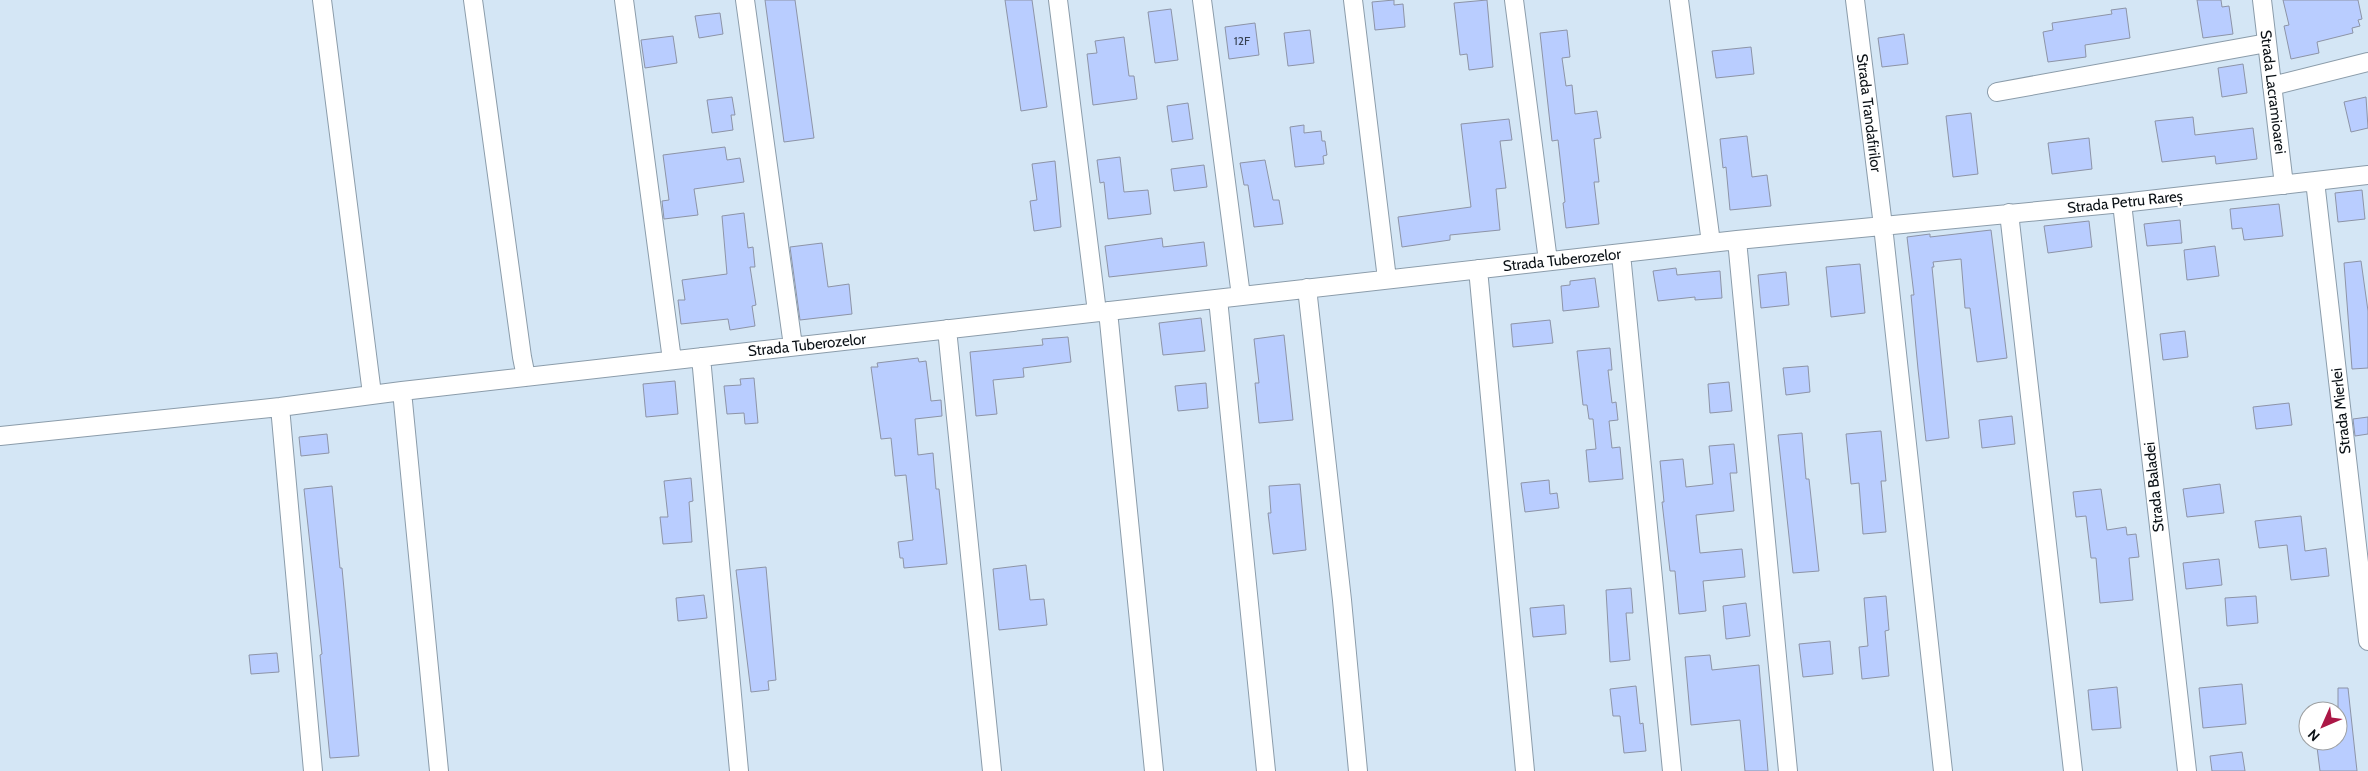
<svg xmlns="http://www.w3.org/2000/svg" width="2368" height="771" font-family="Cabin,sans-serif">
	<rect width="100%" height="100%" fill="#d4e6f5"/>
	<!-- building -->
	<path fill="#b9cdff" stroke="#8d94a7" d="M765,0H795L814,138L784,142Z
		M1005,0H1032L1047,107L1021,111Z
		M1394,0V5L1403,4L1405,27L1375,30L1372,2Z
		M1487,0L1493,67L1469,70L1467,54L1460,55L1454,3Z
		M2197,0H2221L2222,7L2229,6L2233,34L2203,38Z
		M2283,0H2358L2362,19L2358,20L2360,26L2352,28L2353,33L2317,42L2319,53L2291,59L2284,26L2289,25Z
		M2126,8L2130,38L2085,45L2086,57L2048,62L2043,32L2053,30L2052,23L2112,14L2111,10Z
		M1171,9L1178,60L1155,63L1148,12Z
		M720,13L723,34L699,38L695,16Z
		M1255,23L1259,55L1229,59L1225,27Z
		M1310,30L1314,63L1288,66L1284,33Z
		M1567,30L1570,57L1562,58L1566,86L1572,85L1575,114L1597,111L1601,138L1594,139L1599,182H1594L1599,224L1566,228L1563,203L1565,202L1558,140L1552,141L1540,33Z
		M1904,34L1908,64L1882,67L1878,38Z
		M673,36L677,63L645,68L641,40Z
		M1124,37L1129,76H1134L1137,99L1093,105L1087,54L1097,53L1095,41Z
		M1751,47L1754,74L1716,78L1712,51Z
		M2243,64L2247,93L2222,97L2218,68Z
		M732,97L735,115H731L733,130L712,133L707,100Z
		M2366,97L2368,128L2351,132L2344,102Z
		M1188,103L1193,139L1172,142L1167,106Z
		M1971,113L1978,174L1953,177L1946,116Z
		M2193,117L2195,135L2253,128L2257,159L2216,164L2215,156L2162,162L2155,121Z
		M1509,119L1512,140L1500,141L1506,188L1496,189L1500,230L1450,235V240L1402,247L1398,217L1471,207L1461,124Z
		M1304,125V133L1321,131L1322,141H1325L1327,155L1323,156L1324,164L1295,167L1290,127Z
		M1747,136L1752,177L1767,175L1771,206L1730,210L1726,167L1723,168L1720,139Z
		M2089,138L2092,169L2052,174L2048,143Z
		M725,147L727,160L740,158L744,182L694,189L698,215L664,219L662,201L669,200L663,155Z
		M1120,157L1124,192L1148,190L1151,214L1108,219L1104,182L1100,183L1097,160Z
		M1265,160L1273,200H1279L1283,224L1254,227L1248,185H1244L1240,163Z
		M1055,161L1061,227L1034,231L1030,201L1037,200L1032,164Z
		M1204,165L1207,187L1174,191L1171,169Z
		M2362,190L2365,219L2338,222L2335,193Z
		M2279,204L2283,236L2244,240L2242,228L2232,229L2230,209Z
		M744,213L748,248L753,247L755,267H750L756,305L752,306L755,326L730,330L728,319L681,324L678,300H685L682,280L727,274L722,216Z
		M2180,220L2182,243L2147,246L2144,224Z
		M2089,221L2092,247L2048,253L2044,226Z
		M1991,230L2007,358L1977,362L1970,308H1965L1961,259L1933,262L1934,267H1932L1949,438L1926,441L1918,369L1911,295H1914L1907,237L1930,234V237Z
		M1162,238L1163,247L1204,242L1207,266L1109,277L1105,246Z
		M822,243L828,287L849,284L852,314L800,320L790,247Z
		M2215,246L2219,276L2187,280L2184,250Z
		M2361,261L2368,311V368L2352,369L2344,263Z
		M1860,264L1865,313L1831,317L1826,267Z
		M1676,268L1677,275L1720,271L1722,298L1695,300V297L1658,301L1653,271Z
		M1786,272L1789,305L1761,308L1758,275Z
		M1595,278L1599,307L1563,311L1561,286L1570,285V281Z
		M1201,318L1205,351L1163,355L1159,323Z
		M1550,320L1553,343L1513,347L1511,324Z
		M2185,331L2188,357L2163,360L2160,334Z
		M1284,335L1293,420L1259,423L1255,383H1259L1254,339Z
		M1068,337L1071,362L1023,368L1024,377L993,380L997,414L976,416L970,352L1043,345L1042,339Z
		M1610,348L1612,370H1608L1612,403L1616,402L1618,420L1609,421L1612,448L1620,447L1623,479L1589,482L1586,450L1596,449L1593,419H1589L1587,405H1583L1577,351Z
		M918,358L919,362L926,361L931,401L941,400L942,416L915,419L918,455L933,453L936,489H939L947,564L904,568L903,558H900L898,542L913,540L906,475L895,476L891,438L881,439L871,367H878L877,363Z
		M1808,366L1810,392L1786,395L1783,368Z
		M754,378L758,423L745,424L744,413L727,414L724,386L741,385L740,379Z
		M675,381L678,414L646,417L643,384Z
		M1729,382L1732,411L1710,413L1708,384Z
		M1206,383L1208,408L1178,411L1175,386Z
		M2289,403L2292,425L2256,429L2253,407Z
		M2012,416L2015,444L1982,448L1979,420Z
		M2368,417V434L2355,436L2353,419Z
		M1881,431L1886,481H1881L1886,532L1863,534L1859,483L1851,484L1846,434Z
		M1802,433L1806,479H1809L1819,571L1793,573L1778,435Z
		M327,434L329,453L301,456L299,437Z
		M1734,444L1737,473H1730L1734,511L1696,515L1700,553L1742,549L1745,577L1703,581L1706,611L1679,614L1675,571H1670L1662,502H1664L1660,461L1683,459L1686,487L1713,484L1709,446Z
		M691,478L693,501L689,502L692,542L663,544L660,517H668L664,481Z
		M1549,480L1550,494L1557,493L1559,508L1525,512L1521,483Z
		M1300,484L1306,550L1273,554L1268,513H1271L1269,486Z
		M2220,484L2224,513L2187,517L2183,489Z
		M332,486L340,568H342L346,610L359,756L330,758L320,655L322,654L304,489Z
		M2101,489L2107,530L2126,527L2127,535L2136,534L2139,557L2129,558L2133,600L2100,603L2096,558H2091L2086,516L2076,517L2073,492Z
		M2301,516L2305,551L2326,548L2329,576L2291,580L2287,545L2259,548L2255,521Z
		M2219,559L2222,585L2186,589L2183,563Z
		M1026,565L1030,600L1044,599L1047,625L999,630L993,569Z
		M766,567L776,680L768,681L769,690L751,692L736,570Z
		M1631,588L1633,613H1626L1630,660L1610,662L1606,590Z
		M704,595L707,618L678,621L676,598Z
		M1886,596L1889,630L1885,631L1889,676L1862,679L1859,647L1868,646L1864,598Z
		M2256,596L2258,623L2227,626L2225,598Z
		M1746,603L1750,636L1726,639L1723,606Z
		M1564,605L1566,634L1533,637L1530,608Z
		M1830,641L1833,674L1803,677L1799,644Z
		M277,653L279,672L251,674L249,655Z
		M1710,655L1712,670L1759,665L1768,771H1745L1740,720L1691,725L1685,657Z
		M2242,684L2246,724L2203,728L2199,688Z
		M1636,686L1640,724L1643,723L1646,751L1624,753L1620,716H1613L1610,689Z
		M2117,687L2121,728L2092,730L2088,690Z
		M2338,688H2348L2357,771H2320L2317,747L2338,744Z
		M2242,752L2245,771H2212L2210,756Z"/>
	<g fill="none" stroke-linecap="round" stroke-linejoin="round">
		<defs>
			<path id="street" d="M322,0L372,394
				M473,0L522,357L526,377
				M624,0L672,360
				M745,0L793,346
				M1058,0L1097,312
				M1202,0L1241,296
				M1353,0L1387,279
				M1514,0L1548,261
				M1679,0L1711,243
				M1855,0L1883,226L1943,771
				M2262,0L2284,185
				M2272,86L2368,62
				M1997,92L2267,43
				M2315,181L2368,641
				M2122,203L2187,771
				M2009,213L2073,771
				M1737,240L1788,771
				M1621,254L1672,771
				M1478,269L1525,771
				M1307,288L1342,600L1358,771
				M1218,299L1266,771
				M1108,311L1154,771
				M947,329L992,771
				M701,357L739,771
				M402,391L439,771
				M280,407L313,771
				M0,436L280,407L402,391L1737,240L2122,203L2368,175"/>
		</defs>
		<!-- street casing -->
		<use href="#street" stroke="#8b9caa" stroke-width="20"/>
		<!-- street -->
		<use href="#street" stroke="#fff" stroke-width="18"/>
	</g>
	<g text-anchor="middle" stroke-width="4.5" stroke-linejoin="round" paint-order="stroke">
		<!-- number labels -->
		<g font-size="12" fill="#364050">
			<text x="1242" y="45">12F</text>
		</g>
		<!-- street labels -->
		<g font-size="15" fill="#0b1116" stroke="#fff">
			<text transform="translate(2273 92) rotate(83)" y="5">Strada Lacramioarei</text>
			<text transform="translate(1869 113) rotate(83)" y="5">Strada Trandafirilor</text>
			<text transform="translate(2125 202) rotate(-6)" y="5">Strada Petru Rareș</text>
			<text transform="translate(1562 260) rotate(-6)" y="5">Strada Tuberozelor</text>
			<text transform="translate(807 345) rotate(-6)" y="5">Strada Tuberozelor</text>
			<text transform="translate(2341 411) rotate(-96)" y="5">Strada Mierlei</text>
			<text transform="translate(2154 487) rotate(-96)" y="5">Strada Baladei</text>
		</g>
	</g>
	<!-- north arrow -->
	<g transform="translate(2323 726) rotate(225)"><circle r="24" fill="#ffffff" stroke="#9da0a2"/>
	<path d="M0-4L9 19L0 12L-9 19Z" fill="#ab1746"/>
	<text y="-8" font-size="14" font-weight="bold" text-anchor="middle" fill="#0b1116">N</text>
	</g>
</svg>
